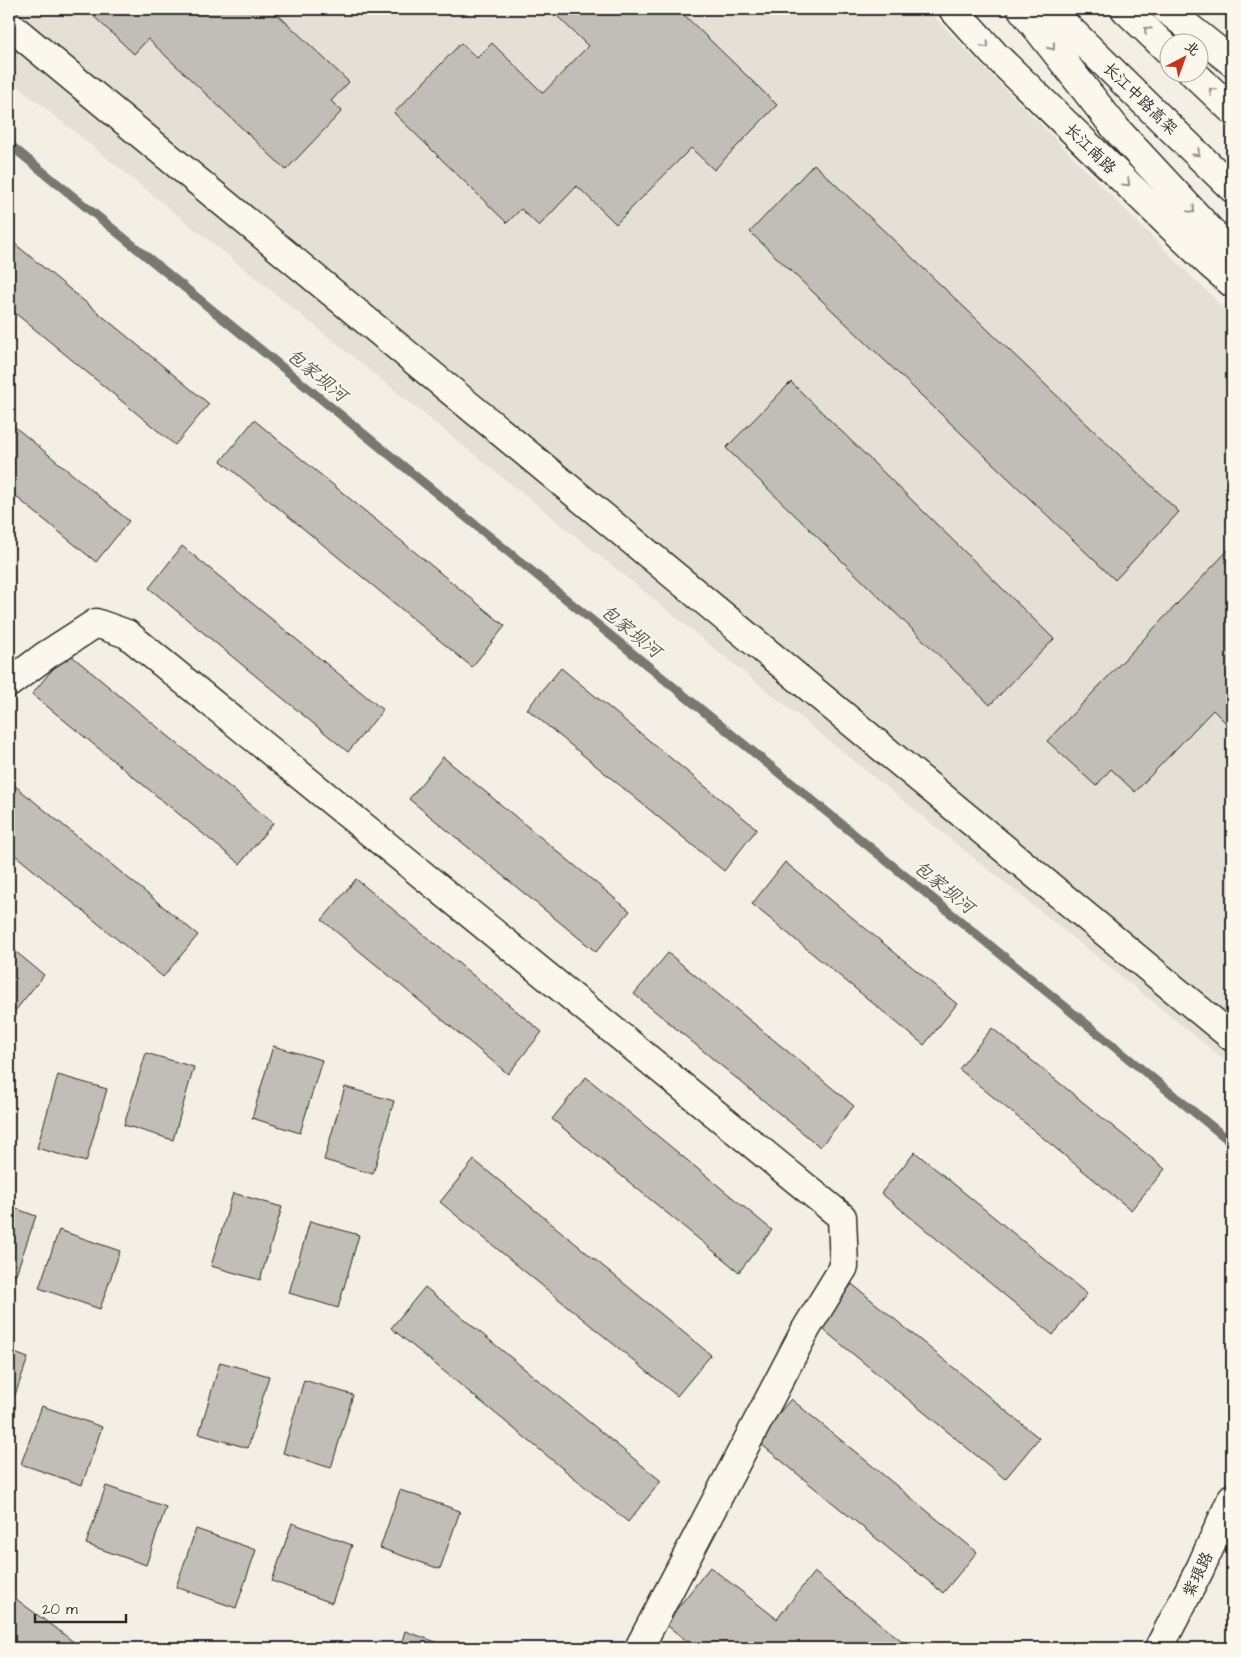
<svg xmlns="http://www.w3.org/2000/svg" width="1241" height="1657" font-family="'Architects Daughter','LXGW WenKai TC',sans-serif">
	<rect width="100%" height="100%" fill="#f3efe4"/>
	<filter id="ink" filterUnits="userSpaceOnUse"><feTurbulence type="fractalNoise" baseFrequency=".02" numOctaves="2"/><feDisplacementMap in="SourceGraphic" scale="10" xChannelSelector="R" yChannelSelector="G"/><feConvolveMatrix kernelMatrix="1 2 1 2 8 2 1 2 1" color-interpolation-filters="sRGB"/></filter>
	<g filter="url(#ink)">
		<!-- built -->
		<path fill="#e4e0d6" d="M9,9H926L1232,317V1066L9,79Z"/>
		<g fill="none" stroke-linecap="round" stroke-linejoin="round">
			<!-- stream -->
			<path stroke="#787772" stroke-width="9" d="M9,144L1232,1143"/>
		</g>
		<!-- building -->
		<path fill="#c0beb6" stroke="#2b2b2b" d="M86,9H243L245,11L248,9H272L349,82L331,101L342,111L286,170L148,39L134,54Z
			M550,9H678L777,105L714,170L691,148L616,224L577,186L539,226L521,209L507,223L394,113L461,43L477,58L492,43L543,93L588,46Z
			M814,164L1179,512L1115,580L750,232Z
			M9,239L209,404L175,445L9,308Z
			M791,382L1054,639L990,705L726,448Z
			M254,420L505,626L472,667L221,461Z
			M9,422L129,521L96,562L9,491Z
			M182,546L383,710L348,752L149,588Z
			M1232,546V729L1213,710L1135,792L1111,769L1096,786L1047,741Z
			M67,652L273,823L240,864L32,694Z
			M561,668L757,829L724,871L527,709Z
			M443,757L630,911L596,952L409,799Z
			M9,781L198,935L163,977L9,850Z
			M785,862L957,1004L924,1045L752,904Z
			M356,879L542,1032L508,1074L322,920Z
			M9,946L44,975L10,1017L9,1015Z
			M668,953L854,1106L820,1147L634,994Z
			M992,1028L1165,1169L1131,1210L959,1069Z
			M273,1046L322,1060L300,1133L252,1118Z
			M146,1053L194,1067L173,1140L124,1125Z
			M58,1075L107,1089L86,1162L37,1148Z
			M586,1077L772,1230L739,1272L552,1119Z
			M345,1087L394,1101L373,1174L324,1160Z
			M915,1152L1087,1294L1053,1335L881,1193Z
			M474,1160L711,1355L677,1396L440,1202Z
			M233,1193L282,1207L260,1280L211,1266Z
			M9,1206L36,1216L16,1274L9,1271Z
			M310,1221L359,1235L338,1308L289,1293Z
			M59,1230L120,1251L100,1309L39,1288Z
			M852,1284L1039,1438L1005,1479L819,1326Z
			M425,1287L661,1481L628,1522L391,1328Z
			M9,1351L28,1358L9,1412Z
			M220,1362L269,1376L248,1448L199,1434Z
			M304,1380L353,1395L331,1468L283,1453Z
			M791,1399L977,1552L943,1593L756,1440Z
			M42,1406L102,1427L82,1485L21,1464Z
			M106,1486L166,1507L146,1565L86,1544Z
			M400,1490L460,1511L440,1569L380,1548Z
			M292,1523L352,1545L332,1603L272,1581Z
			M196,1529L256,1550L236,1608L176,1587Z
			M710,1567L777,1619L814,1572L911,1648H696L665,1624Z
			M16,1599L82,1648H9V1609Z
			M405,1631L453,1648H400Z"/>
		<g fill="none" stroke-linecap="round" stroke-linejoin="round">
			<defs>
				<path id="minor" d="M9,25L1232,1037
					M9,683L45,656L96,623L127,634L842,1217L844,1267L806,1329L639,1648
					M1159,1648L1200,1569L1232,1498"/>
				<path id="major" d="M953,9L994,54L1210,264L1232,283"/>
				<path id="highway" d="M1022,9L1117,130L1232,254
					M1049,9L1232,188
					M1125,9L1168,50
					M1166,9L1232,62
					M1192,72L1232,110"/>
			</defs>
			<!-- minor casing -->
			<use href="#minor" stroke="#2b2b2b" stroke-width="31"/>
			<!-- major casing -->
			<use href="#major" stroke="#2b2b2b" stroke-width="31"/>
			<!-- highway casing -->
			<use href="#highway" stroke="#2b2b2b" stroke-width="31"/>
			<!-- minor -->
			<use href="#minor" stroke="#fbf7ec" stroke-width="28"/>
			<!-- major -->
			<use href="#major" stroke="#fbf7ec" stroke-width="28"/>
			<!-- highway -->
			<use href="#highway" stroke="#fbf7ec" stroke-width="28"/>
		</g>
		<!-- one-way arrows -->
		<defs><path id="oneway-chevron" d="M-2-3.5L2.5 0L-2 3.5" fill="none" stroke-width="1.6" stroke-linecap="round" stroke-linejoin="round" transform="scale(1.25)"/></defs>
		<g stroke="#93918c">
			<use href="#oneway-chevron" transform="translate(1147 30) rotate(-137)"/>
			<use href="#oneway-chevron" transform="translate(986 45) rotate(48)"/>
			<use href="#oneway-chevron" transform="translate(1052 47) rotate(52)"/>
			<use href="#oneway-chevron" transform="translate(1212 91) rotate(-137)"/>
			<use href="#oneway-chevron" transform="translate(1197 153) rotate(44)"/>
			<use href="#oneway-chevron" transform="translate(1127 183) rotate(44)"/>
			<use href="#oneway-chevron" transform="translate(1192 210) rotate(47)"/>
		</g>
	</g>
	<g text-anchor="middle" stroke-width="4" stroke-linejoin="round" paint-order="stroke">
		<!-- street labels -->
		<g font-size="16" fill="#2b2b2b" stroke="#fbf7ec">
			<text transform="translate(1141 98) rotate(44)" y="6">长江中路高架</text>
			<text transform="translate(1091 148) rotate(44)" y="6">长江南路</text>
			<text transform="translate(1197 1574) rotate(-64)" y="6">紫琅路</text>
		</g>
		<!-- water labels -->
		<g font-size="18" font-style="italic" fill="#585755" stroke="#fbf7ec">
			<text transform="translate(317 375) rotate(39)" y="6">包家坝河</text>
			<text transform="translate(631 631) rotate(39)" y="6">包家坝河</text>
			<text transform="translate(944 887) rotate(39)" y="6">包家坝河</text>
		</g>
	</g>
	<!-- margin -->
	<rect width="1241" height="1657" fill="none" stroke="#fbf7ec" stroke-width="30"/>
	<rect x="15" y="15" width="1211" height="1627" fill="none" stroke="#2b2b2b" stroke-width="2" filter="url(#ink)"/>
	<!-- north arrow -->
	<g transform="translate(1184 58) rotate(41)"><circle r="24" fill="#fbf7ec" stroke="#a8a59f"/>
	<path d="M0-4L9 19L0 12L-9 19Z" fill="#c8321e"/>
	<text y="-8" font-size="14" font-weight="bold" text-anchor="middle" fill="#2b2b2b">北</text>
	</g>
	<!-- scale -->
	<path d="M35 1614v8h91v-8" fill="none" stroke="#2b2b2b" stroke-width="2.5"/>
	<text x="42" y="1614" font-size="15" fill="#2b2b2b" stroke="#fbf7ec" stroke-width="4" paint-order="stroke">20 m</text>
</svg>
